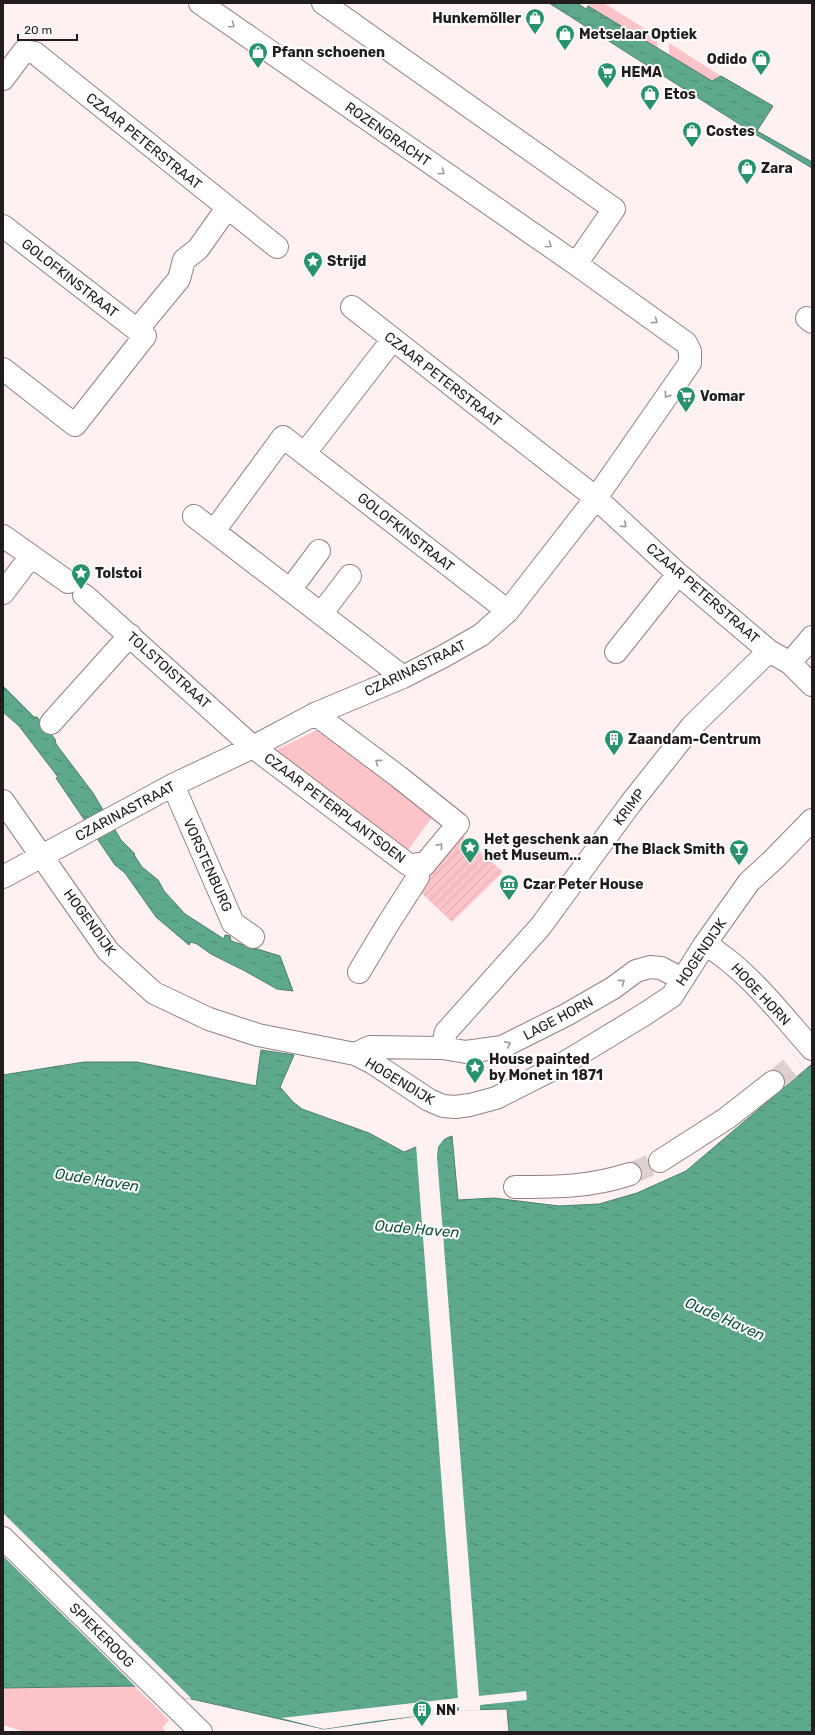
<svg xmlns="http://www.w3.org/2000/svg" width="815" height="1735" font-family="Rubik,sans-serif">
	<defs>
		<pattern id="garden-furrows" width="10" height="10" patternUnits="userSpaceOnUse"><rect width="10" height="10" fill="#fcc4c8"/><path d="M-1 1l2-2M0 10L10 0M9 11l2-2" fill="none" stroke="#d8a8ab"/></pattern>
		<pattern id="water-ripples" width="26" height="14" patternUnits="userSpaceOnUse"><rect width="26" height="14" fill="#5ea98b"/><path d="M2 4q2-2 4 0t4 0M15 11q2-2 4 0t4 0" fill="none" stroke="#4d8971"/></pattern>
	</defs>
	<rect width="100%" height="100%" fill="#fff0f1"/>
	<!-- grass -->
	<path fill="#fcc4c8" d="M590,3H604L656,36L658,49L588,6Z
		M669,43L721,76L712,81L669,56Z
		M317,730L433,816L406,853L272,752Z
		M134,1686L169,1720L162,1728L167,1732H25L3,1725V1688Z"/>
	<!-- garden -->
	<path fill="url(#garden-furrows)" d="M459,833L503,872L452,922L416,888Z"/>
	<!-- water -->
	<path fill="url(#water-ripples)" stroke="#4c7f6a" d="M549,3H577L586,9L588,6L712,81L721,76L773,106L757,131L812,162V168L755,134Z
		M3,686L34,717H37L55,739L56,744L93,793L121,840L135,854L134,855L142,867L158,880L164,891L185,914L224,939L225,935L230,936L231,941L280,956L293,991L277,989L245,971L211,954L197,944L191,942L189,945L156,917L125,873L115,865L56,778L58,777L19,726L3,712Z
		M261,1050L294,1055L280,1087L293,1102L302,1109L369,1133L404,1152L416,1147L437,1157C438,1145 440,1140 452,1136L458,1200L494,1198L559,1206L599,1204L637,1193L686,1171L812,1064V1732H509L507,1709L459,1710L324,1729L134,1686L3,1688V1075L84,1062H137L256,1086Z"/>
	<!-- pier -->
	<path fill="#fff0f1" d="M446,1136L438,1147L437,1157L479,1696L526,1691L527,1700L480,1705V1710L459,1711V1707L450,1708L451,1712L375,1721L324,1729L281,1718L458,1698L416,1145L435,1154L436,1147L439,1141Z
		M3,1513L191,1698L190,1699L137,1688L3,1556Z"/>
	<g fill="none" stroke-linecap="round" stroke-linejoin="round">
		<!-- minor-tunnel -->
		<path stroke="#ded0d1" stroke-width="22" stroke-dasharray="22 11" stroke-linecap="butt" d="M773,1082L799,1061
			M630,1174L660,1161"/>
		<defs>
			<path id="minor" d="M323,3L614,209L576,264
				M3,79L24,51L35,53L277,247
				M3,226L145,336L75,425L3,369
				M352,307L596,498L678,574L769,651L790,663L812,685
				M807,318L812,322
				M137,330L179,279L184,260L198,249L227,208
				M305,453L393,339
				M194,516L403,677
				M214,531L283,437L508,611
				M3,536L68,582
				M290,590L319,551
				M3,593L31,556
				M84,595L253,747L409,865H424L458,824L399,777L315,714
				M321,614L350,576
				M616,652L678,574
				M790,663L812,637
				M51,723L130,635
				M173,785L233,923L253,937
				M3,801L108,951L154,993L209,1019L258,1035L355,1054L373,1063L429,1100L443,1106L455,1107L470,1105L496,1098L561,1065L645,1014L672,996L705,944L749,882L773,860L812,820
				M3,877L173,785L253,747L315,714L403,677L444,656L481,635L508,611L596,498L690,363V351L686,343L576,264L200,3
				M705,944C748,970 779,1012 812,1049
				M359,972L386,927L418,877V864
				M442,1048L446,1032L540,927L631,803L692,726L769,651
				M355,1054L370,1047L442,1048L466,1052L502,1047L566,1015L613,988L636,971L650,967L661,968L682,979
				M660,1161L727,1118L773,1082
				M515,1187C556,1187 591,1187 630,1174
				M3,1538L201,1732"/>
		</defs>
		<!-- minor casing -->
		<use href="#minor" stroke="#918182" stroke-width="24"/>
		<!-- minor -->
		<use href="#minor" stroke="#fff" stroke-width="22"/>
	</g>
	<!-- one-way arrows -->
	<defs><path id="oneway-chevron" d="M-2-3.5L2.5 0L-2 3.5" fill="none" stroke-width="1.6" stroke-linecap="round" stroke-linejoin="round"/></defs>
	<g stroke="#9c9999">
		<use href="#oneway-chevron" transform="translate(232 25) rotate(35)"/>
		<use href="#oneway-chevron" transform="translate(442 172) rotate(35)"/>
		<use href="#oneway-chevron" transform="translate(549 245) rotate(35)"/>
		<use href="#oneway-chevron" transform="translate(655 321) rotate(36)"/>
		<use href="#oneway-chevron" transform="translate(667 395) rotate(125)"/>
		<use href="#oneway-chevron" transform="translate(624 525) rotate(42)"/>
		<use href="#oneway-chevron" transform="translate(378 762) rotate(-143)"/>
		<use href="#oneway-chevron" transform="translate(440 846) rotate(-49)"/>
		<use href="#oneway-chevron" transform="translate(622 982) rotate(-36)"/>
		<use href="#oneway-chevron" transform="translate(508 1044) rotate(-25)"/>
	</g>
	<!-- icons -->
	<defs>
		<symbol id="shop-pin" viewBox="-11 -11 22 30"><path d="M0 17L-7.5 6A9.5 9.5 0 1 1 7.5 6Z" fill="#28916e" stroke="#fff"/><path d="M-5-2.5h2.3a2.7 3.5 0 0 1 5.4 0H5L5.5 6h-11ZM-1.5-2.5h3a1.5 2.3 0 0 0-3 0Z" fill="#fff"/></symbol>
		<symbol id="supermarket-pin" viewBox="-11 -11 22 30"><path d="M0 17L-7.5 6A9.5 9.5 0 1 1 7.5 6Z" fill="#28916e" stroke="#fff"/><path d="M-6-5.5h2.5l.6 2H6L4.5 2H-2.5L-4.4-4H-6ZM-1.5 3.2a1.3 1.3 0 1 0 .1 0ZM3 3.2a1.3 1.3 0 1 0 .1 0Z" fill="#fff"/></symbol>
		<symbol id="sight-pin" viewBox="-11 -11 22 30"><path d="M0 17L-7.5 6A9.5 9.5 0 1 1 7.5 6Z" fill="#28916e" stroke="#fff"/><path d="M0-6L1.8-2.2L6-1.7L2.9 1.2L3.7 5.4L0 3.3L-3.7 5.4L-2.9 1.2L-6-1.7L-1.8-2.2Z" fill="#fff"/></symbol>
		<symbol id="building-pin" viewBox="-11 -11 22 30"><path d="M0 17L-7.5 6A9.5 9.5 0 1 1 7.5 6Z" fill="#28916e" stroke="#fff"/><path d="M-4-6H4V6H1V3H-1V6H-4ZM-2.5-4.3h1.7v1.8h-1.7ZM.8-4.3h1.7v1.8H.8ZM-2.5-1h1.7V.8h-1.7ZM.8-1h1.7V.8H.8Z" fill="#fff"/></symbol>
		<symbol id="bar-pin" viewBox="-11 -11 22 30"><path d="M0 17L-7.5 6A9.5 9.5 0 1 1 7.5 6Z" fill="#28916e" stroke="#fff"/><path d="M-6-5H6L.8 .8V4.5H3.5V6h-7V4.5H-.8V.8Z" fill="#fff"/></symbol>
		<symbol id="museum-pin" viewBox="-11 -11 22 30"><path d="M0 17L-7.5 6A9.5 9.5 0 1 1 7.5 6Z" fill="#28916e" stroke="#fff"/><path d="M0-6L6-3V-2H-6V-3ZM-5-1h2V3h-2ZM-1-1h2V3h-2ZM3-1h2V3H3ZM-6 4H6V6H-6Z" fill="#fff"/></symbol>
	</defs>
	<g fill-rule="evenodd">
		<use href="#shop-pin" x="524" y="7" width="22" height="30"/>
		<use href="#shop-pin" x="554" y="23" width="22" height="30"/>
		<use href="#shop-pin" x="247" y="41" width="22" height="30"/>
		<use href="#shop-pin" x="750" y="48" width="22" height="30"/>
		<use href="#supermarket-pin" x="596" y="61" width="22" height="30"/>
		<use href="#shop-pin" x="639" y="83" width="22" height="30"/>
		<use href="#shop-pin" x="681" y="120" width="22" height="30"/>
		<use href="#shop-pin" x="736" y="157" width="22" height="30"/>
		<use href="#sight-pin" x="302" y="250" width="22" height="30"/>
		<use href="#supermarket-pin" x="675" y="385" width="22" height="30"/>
		<use href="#sight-pin" x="70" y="562" width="22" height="30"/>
		<use href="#building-pin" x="603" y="728" width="22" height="30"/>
		<use href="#sight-pin" x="459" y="836" width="22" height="30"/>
		<use href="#bar-pin" x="728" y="838" width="22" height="30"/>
		<use href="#museum-pin" x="498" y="873" width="22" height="30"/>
		<use href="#sight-pin" x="464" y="1056" width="22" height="30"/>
		<use href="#building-pin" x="411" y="1699" width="22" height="30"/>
	</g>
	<g text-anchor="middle" stroke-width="4" stroke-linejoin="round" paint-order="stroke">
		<!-- poi labels -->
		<g font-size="14" font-weight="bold" fill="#221c1c" stroke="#fff" text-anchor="start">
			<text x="521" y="23" text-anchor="end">Hunkemöller</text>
			<text x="579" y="39">Metselaar Optiek</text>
			<text x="272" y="57">Pfann schoenen</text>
			<text x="747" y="64" text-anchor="end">Odido</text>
			<text x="621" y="77">HEMA</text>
			<text x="664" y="99">Etos</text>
			<text x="706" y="136">Costes</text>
			<text x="761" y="173">Zara</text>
			<text x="327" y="266">Strijd</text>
			<text x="700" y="401">Vomar</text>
			<text x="95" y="578">Tolstoi</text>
			<text x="628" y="744">Zaandam-Centrum</text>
			<text x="484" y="844">Het geschenk aan<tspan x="484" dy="16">het Museum...</tspan></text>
			<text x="725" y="854" text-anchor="end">The Black Smith</text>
			<text x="523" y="889">Czar Peter House</text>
			<text x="489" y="1064">House painted<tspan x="489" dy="16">by Monet in 1871</tspan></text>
			<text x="436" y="1715">NN</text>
		</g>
		<!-- street labels -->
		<g font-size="14" fill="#221c1c" stroke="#fff">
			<text transform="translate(388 134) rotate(35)" y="5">ROZENGRACHT</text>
			<text transform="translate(144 141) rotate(39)" y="5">CZAAR PETERSTRAAT</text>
			<text transform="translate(70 278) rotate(38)" y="5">GOLOFKINSTRAAT</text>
			<text transform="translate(443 379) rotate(38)" y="5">CZAAR PETERSTRAAT</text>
			<text transform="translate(406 532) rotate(38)" y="5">GOLOFKINSTRAAT</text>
			<text transform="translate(703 593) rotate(41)" y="5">CZAAR PETERSTRAAT</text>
			<text transform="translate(415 668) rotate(-26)" y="5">CZARINASTRAAT</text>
			<text transform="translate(169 670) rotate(42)" y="5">TOLSTOISTRAAT</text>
			<text transform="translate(629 807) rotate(-53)" y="5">KRIMP</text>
			<text transform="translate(335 808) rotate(37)" y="5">CZAAR PETERPLANTSOEN</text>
			<text transform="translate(125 811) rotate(-28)" y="5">CZARINASTRAAT</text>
			<text transform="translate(208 865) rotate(66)" y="5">VORSTENBURG</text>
			<text transform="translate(90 922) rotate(54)" y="5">HOGENDIJK</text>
			<text transform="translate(701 952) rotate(-56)" y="5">HOGENDIJK</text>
			<text transform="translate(761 994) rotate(47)" y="5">HOGE HORN</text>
			<text transform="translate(558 1018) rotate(-28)" y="5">LAGE HORN</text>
			<text transform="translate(400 1081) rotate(31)" y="5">HOGENDIJK</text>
			<text transform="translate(102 1635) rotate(45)" y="5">SPIEKEROOG</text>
		</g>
		<!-- water labels -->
		<g font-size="15" font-style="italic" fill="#14513d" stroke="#fff">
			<text transform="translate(97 1180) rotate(9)" y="5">Oude Haven</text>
			<text transform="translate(417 1229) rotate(5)" y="5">Oude Haven</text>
			<text transform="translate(725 1319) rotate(24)" y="5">Oude Haven</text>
		</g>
	</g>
	<!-- border -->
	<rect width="815" height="1735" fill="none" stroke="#221c1c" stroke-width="8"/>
	<!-- scale -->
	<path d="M18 34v6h59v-6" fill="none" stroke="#221c1c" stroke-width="2"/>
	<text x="24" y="34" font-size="12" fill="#221c1c" stroke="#ffffff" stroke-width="3" paint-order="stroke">20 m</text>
</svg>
